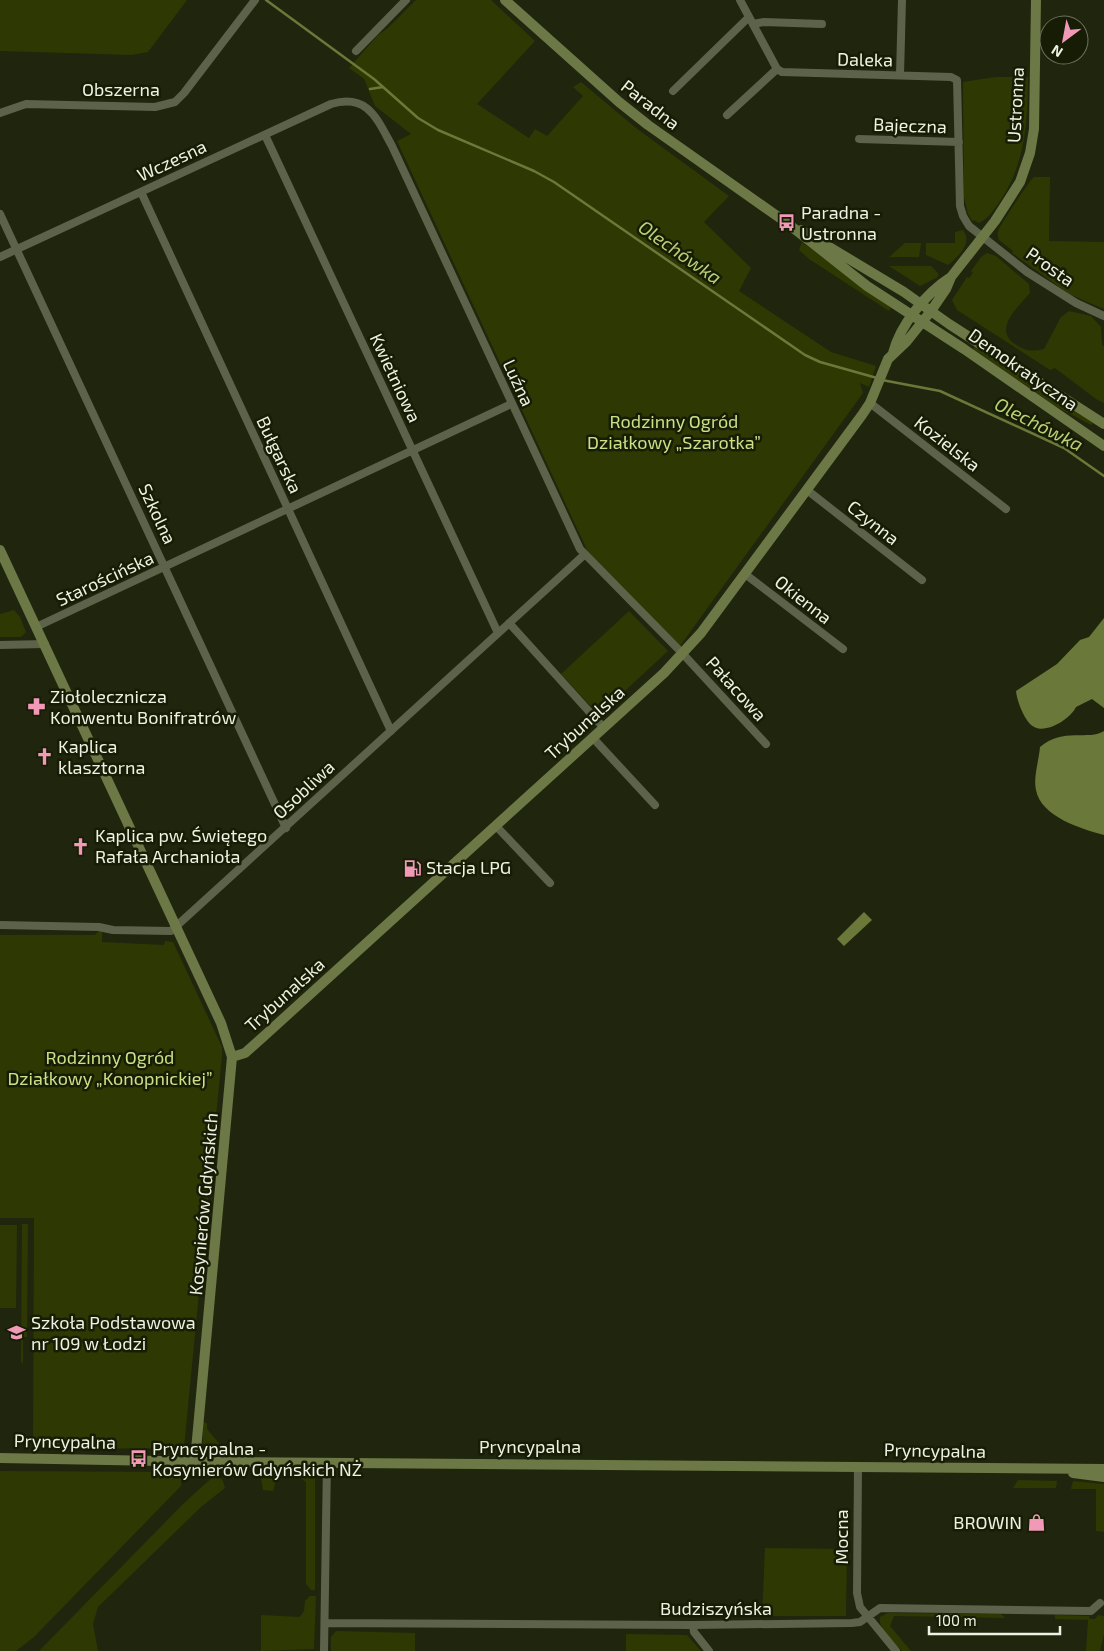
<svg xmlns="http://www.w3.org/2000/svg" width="1104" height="1651" font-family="'Exo 2',sans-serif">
	<rect width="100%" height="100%" fill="#20250e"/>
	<!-- green -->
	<path fill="#2e3802" d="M0,0H187L148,52L131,55L0,51Z
		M416,0H491L535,41L477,104L529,138L535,129L547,136L583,96L573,87L581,82L636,128L729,196L704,222L751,268L739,291L831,352L876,366L869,387L860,383L863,393L680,646L588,552L397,141L411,134L375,106L364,79L349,68L378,35L388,28Z
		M995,77H1028C1028,123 1025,166 998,204C992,212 988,219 979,223L974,220L973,222L968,214L964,197L963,82Z
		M1034,177H1050L1049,241L1104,242V309L1069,294L1012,253L1013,251L999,240C998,236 997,233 999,229C1002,223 1031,178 1034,177Z
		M963,230C973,243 958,257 948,265L926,255V243H955V232Z
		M802,242L891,308L889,311L809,259L799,250Z
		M905,243H921L919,257H889Z
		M987,253L996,256L1029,284L1030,293C1017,308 993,329 1015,344C1026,351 1032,352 1044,349L1061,317L1069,311L1091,316L1101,327L1102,344L1104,347V403L1096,399L1055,368L1050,370L957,310L952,300L967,277L969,278L973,273L971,271L981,257Z
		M889,266H931L938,273V277L920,286Z
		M975,346L1093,423L1091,425L1057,407L973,349Z
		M14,610L20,617L26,632L21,637H0V614Z
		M629,611L668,651L599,715L561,674Z
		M100,930L102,932V942L164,945L165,941L173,942L222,1047V1055L184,1448L33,1449L34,1218H0V935H95Z
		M22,1224H28L27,1337H23V1363L21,1362Z
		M0,1225H17L16,1308H0Z
		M203,1422L207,1423V1429L223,1448L222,1451L206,1450L203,1443Z
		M0,1471L182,1472L181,1486L34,1637L16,1651H0Z
		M260,1471L315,1473V1590H311L306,1584V1482L299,1477H277L273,1491L263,1490Z
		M217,1473L223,1481L225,1488L201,1507L98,1607L93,1624L98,1651H39L182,1505Z
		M1018,1480L1057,1481L1056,1488H1013Z
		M1073,1481L1104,1484V1532L1096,1531V1489H1071Z
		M765,1548L847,1549L846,1616H762Z
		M310,1596H316L314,1649L261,1651V1615L300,1617L304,1611L305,1601Z
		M888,1613L1001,1614L1005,1618L894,1616L890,1626L911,1651H902C895,1643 877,1628 880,1617Z
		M1055,1615L1089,1616L1090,1619H1095L1098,1615L1104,1616V1634L1100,1651H1086L1088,1620L1055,1619Z
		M336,1631L415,1633V1651H331V1637Z
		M626,1634L687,1635L701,1651H626Z"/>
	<!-- water -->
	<path fill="#6a783a" d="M1104,618V708L1092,699L1076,707C1070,720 1042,737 1030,724C1023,716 1017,701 1016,691L1057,664L1080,640L1089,637Z
		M1104,731V835C1082,829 1041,817 1036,790C1033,778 1039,760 1040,747C1063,727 1089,741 1104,731Z
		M864,912L872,920L844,946L837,939Z"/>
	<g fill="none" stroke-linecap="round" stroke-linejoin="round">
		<!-- stream -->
		<path stroke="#6a783a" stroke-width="2.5" d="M266,0L374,79L418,118L438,130L534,171L554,182L805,355L820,362L877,378
			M370,89L383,87
			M882,380L940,391L1064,448L1104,476"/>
		<!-- street -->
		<path stroke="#5c634a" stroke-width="8" d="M740,0L777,69L782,72L951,77L957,80L960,206L963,216L969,226L1027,272L1076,303L1104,316
			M753,24L764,22L822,24
			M356,51L406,0
			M900,75L902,0
			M673,91L749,17
			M0,113L26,104L155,107L175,102L184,93L255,0
			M727,115L777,69
			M265,135L498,633
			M859,139L959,142
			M141,192L391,731
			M0,214L286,828
			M0,257L331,104C368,93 377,119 392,146L580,549L683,654L766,744
			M870,403L1006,509
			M807,490L922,580
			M745,574L843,649
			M509,623L604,728
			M36,627L511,404
			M0,645L45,644
			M593,738L655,805
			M496,826L550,883
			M0,925L99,927L113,930L171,931L584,555
			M858,1466L857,1593L860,1607L896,1651
			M325,1623L693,1625L852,1623L860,1622L880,1608L1091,1611L1100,1603
			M693,1625L694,1632L709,1651
			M324,1651L327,1462"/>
		<!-- secondary -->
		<path stroke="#6c7845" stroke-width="10" d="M505,0L619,102L648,125L787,223L867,286L964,349L1104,446
			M801,230L904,292L949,324L1104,424
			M893,353C900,325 926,293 951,277
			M0,550L221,1023L232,1057L195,1461
			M232,1057L245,1053L263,1037L664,673L701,633L862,415L870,403L888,359L907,341L931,311L946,289L951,277L995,221L1020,182L1030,153L1034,129L1036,0
			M0,1458L214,1462L1104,1469
			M1073,1473L1104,1477"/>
	</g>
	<!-- icons -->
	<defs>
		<symbol id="bus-bare" viewBox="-9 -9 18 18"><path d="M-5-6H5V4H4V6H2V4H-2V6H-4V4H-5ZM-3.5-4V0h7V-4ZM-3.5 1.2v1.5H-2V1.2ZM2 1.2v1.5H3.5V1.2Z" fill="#f09ab7" stroke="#171c05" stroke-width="2.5" paint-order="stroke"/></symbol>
		<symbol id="pharmacy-bare" viewBox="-9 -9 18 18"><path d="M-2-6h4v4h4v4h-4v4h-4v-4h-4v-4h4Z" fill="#f09ab7" stroke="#171c05" stroke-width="2.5" paint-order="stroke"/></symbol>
		<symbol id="church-bare" viewBox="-9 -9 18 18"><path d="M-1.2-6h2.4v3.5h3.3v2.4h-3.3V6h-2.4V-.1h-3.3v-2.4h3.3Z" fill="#f09ab7" stroke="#171c05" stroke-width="2.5" paint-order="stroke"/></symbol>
		<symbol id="fuel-bare" viewBox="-9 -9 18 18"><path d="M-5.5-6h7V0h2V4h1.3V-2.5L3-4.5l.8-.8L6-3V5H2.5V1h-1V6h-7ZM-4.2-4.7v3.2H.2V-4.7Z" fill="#f09ab7" stroke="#171c05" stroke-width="2.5" paint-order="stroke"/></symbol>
		<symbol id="school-bare" viewBox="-9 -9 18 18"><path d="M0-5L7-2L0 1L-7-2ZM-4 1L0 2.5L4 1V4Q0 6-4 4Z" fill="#f09ab7" stroke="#171c05" stroke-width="2.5" paint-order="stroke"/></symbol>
		<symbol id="shop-bare" viewBox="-9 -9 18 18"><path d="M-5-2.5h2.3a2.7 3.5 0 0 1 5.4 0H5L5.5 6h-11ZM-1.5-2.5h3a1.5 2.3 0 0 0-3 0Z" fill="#f09ab7" stroke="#171c05" stroke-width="2.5" paint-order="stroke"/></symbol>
	</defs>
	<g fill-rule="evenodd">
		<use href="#bus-bare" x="774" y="210" width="25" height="25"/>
		<use href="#pharmacy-bare" x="24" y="694" width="25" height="25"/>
		<use href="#church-bare" x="32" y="744" width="25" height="25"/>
		<use href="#church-bare" x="68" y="834" width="25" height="25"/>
		<use href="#fuel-bare" x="400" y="856" width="25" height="25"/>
		<use href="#school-bare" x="4" y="1320" width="25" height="25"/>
		<use href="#bus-bare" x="126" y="1446" width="25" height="25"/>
		<use href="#shop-bare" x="1024" y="1510" width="25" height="25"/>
	</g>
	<g text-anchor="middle" stroke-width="5" stroke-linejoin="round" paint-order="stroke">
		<!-- street labels -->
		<g font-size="18" fill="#eef2e3" stroke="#171c05">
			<text transform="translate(865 60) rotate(1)" y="6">Daleka</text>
			<text x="121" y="96">Obszerna</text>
			<text transform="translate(650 105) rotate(38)" y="6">Paradna</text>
			<text transform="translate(1016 105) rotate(-87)" y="6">Ustronna</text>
			<text transform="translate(910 126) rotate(2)" y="6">Bajeczna</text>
			<text transform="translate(172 161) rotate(-25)" y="6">Wczesna</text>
			<text transform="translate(1050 267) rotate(35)" y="6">Prosta</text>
			<text transform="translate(1023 370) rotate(35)" y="6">Demokratyczna</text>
			<text transform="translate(395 378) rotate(65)" y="6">Kwietniowa</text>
			<text transform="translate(518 383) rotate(65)" y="6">Luźna</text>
			<text transform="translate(947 444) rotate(38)" y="6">Kozielska</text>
			<text transform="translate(279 455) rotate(65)" y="6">Bułgarska</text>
			<text transform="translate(157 514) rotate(65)" y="6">Szkolna</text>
			<text transform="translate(873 523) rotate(38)" y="6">Czynna</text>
			<text transform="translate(105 579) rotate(-25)" y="6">Starościńska</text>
			<text transform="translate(803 600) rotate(38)" y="6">Okienna</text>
			<text transform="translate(736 689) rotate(48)" y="6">Pałacowa</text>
			<text transform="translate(585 723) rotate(-42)" y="6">Trybunalska</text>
			<text transform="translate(304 790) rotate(-43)" y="6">Osobliwa</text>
			<text transform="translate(285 995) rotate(-42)" y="6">Trybunalska</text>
			<text transform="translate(204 1204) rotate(-85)" y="6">Kosynierów Gdyńskich</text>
			<text transform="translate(65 1442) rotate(1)" y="6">Pryncypalna</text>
			<text x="530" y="1453">Pryncypalna</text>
			<text transform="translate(935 1451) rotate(1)" y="6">Pryncypalna</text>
			<text transform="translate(842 1537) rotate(-90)" y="6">Mocna</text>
			<text x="716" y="1615">Budziszyńska</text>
		</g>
		<!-- poi labels -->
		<g font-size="18" fill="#eef2e3" stroke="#171c05" text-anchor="start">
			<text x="801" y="219">Paradna -<tspan x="801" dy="21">Ustronna</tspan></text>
			<text x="50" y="703">Ziołolecznicza<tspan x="50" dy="21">Konwentu Bonifratrów</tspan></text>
			<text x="58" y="753">Kaplica<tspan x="58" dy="21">klasztorna</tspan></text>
			<text x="95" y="842">Kaplica pw. Świętego<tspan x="95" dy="21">Rafała Archanioła</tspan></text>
			<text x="426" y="874">Stacja LPG</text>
			<text x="31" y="1329">Szkoła Podstawowa<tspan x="31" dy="21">nr 109 w Łodzi</tspan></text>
			<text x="152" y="1455">Pryncypalna -<tspan x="152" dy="21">Kosynierów Gdyńskich NŻ</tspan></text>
			<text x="1022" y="1529" text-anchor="end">BROWIN</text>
		</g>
		<!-- park labels -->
		<g font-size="18" fill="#cbe186" stroke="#171c05">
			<text x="674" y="428">Rodzinny Ogród<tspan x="674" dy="21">Działkowy „Szarotka”</tspan></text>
			<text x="110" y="1064">Rodzinny Ogród<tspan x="110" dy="21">Działkowy „Konopnickiej”</tspan></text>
		</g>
		<!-- water labels -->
		<g font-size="19" font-style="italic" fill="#bad075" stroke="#171c05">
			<text transform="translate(680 252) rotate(35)" y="7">Olechówka</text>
			<text transform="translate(1039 424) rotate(27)" y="7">Olechówka</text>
		</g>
	</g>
	<!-- north arrow -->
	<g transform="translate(1064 40) rotate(212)"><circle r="24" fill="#171c05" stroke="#6d725e"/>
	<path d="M0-4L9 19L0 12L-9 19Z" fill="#f09ab7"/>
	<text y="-8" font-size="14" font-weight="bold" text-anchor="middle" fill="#eef2e3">N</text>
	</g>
	<!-- scale -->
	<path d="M929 1626v8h131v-8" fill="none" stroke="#eef2e3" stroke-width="2.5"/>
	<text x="936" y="1626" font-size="15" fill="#eef2e3" stroke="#171c05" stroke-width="4" paint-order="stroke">100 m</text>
</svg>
